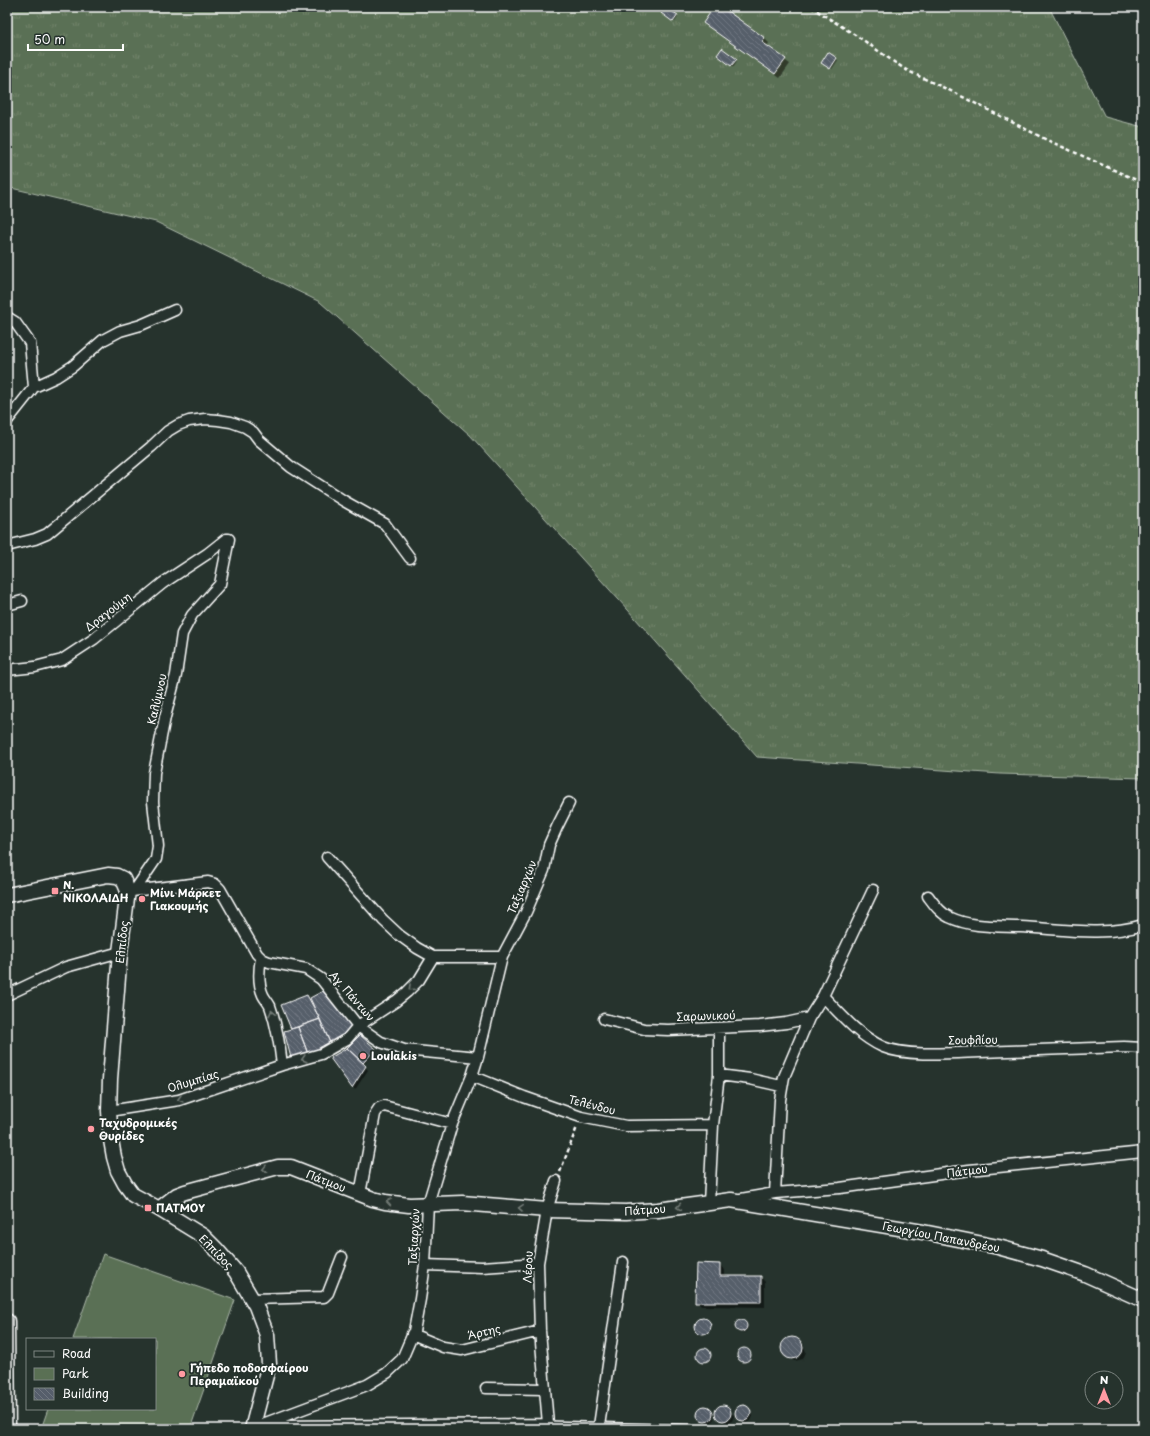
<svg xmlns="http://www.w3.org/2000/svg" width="1150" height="1436" font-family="'Playpen Sans',sans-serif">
	<defs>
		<pattern id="grass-tufts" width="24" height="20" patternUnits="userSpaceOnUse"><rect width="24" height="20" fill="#5a7054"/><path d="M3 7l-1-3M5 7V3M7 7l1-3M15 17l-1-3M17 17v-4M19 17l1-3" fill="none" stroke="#73856e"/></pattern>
		<pattern id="building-back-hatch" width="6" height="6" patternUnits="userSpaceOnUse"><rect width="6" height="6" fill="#565e6b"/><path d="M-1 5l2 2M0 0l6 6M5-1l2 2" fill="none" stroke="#6f7681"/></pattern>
	</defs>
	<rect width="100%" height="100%" fill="#26332d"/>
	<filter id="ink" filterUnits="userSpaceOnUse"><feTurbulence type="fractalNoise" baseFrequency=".025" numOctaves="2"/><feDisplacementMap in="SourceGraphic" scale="8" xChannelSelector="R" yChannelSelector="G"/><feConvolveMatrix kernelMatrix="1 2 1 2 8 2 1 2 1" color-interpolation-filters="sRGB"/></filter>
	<g filter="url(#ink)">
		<!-- grass -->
		<path fill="url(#grass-tufts)" stroke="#acb8aa" d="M7,7H1049L1105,117L1143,127V778L1000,774L757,757L628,610L470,435L320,302L156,222L7,187Z"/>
		<!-- park -->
		<path fill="#5a7054" stroke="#acb8aa" d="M103,1254L235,1300L190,1429H41L48,1409H155V1339H73Z"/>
		<!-- shadow -->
		<path fill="#0007" d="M666,8L678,17L675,22L663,14Z
			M704,23L764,38L769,43L766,47L790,64L780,78Z
			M722,49L737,61L733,67L718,55Z
			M828,53L838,60L832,69L823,64Z
			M323,992L352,1027L343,1038L292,1028L307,996L310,999Z
			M360,1037L376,1050L365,1063L352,1051L351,1053L368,1070L355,1090L331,1059L347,1050Z
			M697,1264L720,1265L725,1270V1277H761L765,1282V1307L701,1306L696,1301Z
			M697 1326a7 7 0 1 1 14 0a7 7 0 1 1-14 0Z
			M736 1327a6 6 0 1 1 12 0a6 6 0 1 1-12 0Z
			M792,1337L800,1341L803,1344L806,1352L803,1359L795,1361L788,1358L785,1355L782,1347L785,1340Z
			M699 1356a6 6 0 1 1 12 0a6 6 0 1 1-12 0Z
			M739 1356a6 6 0 1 1 12 0a6 6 0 1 1-12 0Z
			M723,1406L728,1408L734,1416L732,1421L727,1423L722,1421L716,1413L718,1408Z
			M743,1406L751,1411L753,1416L751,1421L746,1423L741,1421L736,1413L738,1408Z
			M707,1407L714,1414V1419L711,1423L706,1424L699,1417L698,1412L702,1408Z"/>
		<!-- building -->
		<path fill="url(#building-back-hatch)" stroke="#fff" d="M665,7L678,15L673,22L661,13Z
			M714,7H717L722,10L723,8L765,38L762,42L786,59L775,74L703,23Z
			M722,48L737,59L731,66L717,55Z
			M828,52L837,58L830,69L821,63Z
			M323,991L351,1026L341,1037L331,1045L310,998Z
			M307,995L320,1019L291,1029L281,1005Z
			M320,1019L331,1045L308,1054L298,1027Z
			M298,1027L308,1054L291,1058L284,1031Z
			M360,1035L376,1049L363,1063L347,1048Z
			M347,1048L366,1066L352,1088L330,1058Z
			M696,1263L720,1264V1276H761V1302H695Z
			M695 1326a8 8 0 1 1 16 0a8 8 0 1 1-16 0Z
			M735 1326a6 6 0 1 1 12 0a6 6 0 1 1-12 0Z
			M781 1348a11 11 0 1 1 22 0a11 11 0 1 1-22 0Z
			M697 1355a7 7 0 1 1 14 0a7 7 0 1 1-14 0Z
			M737 1355a7 7 0 1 1 14 0a7 7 0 1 1-14 0Z
			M735 1413a8 8 0 1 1 16 0a8 8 0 1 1-16 0Z
			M715 1413a8 8 0 1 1 16 0a8 8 0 1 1-16 0Z
			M697 1414a8 8 0 1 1 16 0a8 8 0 1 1-16 0Z"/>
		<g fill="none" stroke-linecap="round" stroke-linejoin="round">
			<defs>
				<path id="lane" d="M548,1424L733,1429"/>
				<path id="street" d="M7,317L15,322L30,343L34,387
					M7,421L34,387L56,377L73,366L103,340L120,331L141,325L175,310
					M7,546L35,539L47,534L151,447L168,431L178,425L189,421L205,419L218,420L231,422L245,427L253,432L259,440L291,467L344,501L385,524L410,558
					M7,605L22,601
					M7,670L35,667L62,660L94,639L163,583L207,554L226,539H229L220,584L192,615L182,634L176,675L165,717L154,773L153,802L158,846L156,859L135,890
					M327,857L383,920L399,935L417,948L433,957H502
					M132,891L208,882L215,884L220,889L257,954L262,959L269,962L306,969L321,979L358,1026L381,1042L404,1050L478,1057
					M928,896C934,904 940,913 949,917C972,928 997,926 1021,927C1061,929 1104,937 1143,925
					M261,958C259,969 258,984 263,995C265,999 268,1002 270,1006C276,1023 280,1047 282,1065
					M7,995L66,967L120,952
					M823,996C841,1015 859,1036 883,1047C907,1057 953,1053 980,1052C1028,1050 1076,1049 1124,1047L1143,1048
					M604,1019L644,1029L668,1030L760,1026L786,1023L809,1018
					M719,1075L750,1079L781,1086
					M472,1076L524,1097L581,1117L626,1126L713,1125
					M109,1111L179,1100L282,1065L321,1054L347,1039L358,1026L396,1001L407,992L419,980L433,957
					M775,1193L780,1100L784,1077L809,1018L823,996L873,890
					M360,1194L375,1114L379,1108L384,1106L452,1124
					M741,1199L775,1193L840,1188L969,1170L1143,1152
					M709,1203L713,1125L719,1075V1028
					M425,1265L482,1267L538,1263
					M252,1299L324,1297L328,1293L342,1257
					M412,1334L443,1347L462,1350L540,1331
					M486,1388L544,1389
					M265,1426L548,1424L540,1331L538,1263L547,1210L556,1181
					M599,1426L623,1262
					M252,1428L367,1385L387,1373L402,1359L414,1331L420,1299L425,1265L428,1204L452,1124L472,1076L478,1057L502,957L526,912L544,870L549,845L557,827L569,803"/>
				<path id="secondary" d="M7,895L108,875L117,876L123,879L128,891L120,952L110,1079L109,1111L111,1140L114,1157L118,1171L125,1184L133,1195L159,1209L203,1236L217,1250L236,1272L256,1306L267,1335L269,1364L252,1429
					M159,1209L177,1195L185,1192L278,1167H291L373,1199L385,1202L409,1205L462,1203L547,1210L626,1212L658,1210L731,1200L923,1232L998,1247L1042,1259L1085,1274L1143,1300
					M7,1321L8,1429"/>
			</defs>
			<!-- lane casing -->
			<use href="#lane" stroke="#fff" stroke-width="8"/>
			<!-- street casing -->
			<use href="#street" stroke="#fff" stroke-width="13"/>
			<!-- secondary casing -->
			<use href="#secondary" stroke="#fff" stroke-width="17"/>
			<!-- path -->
			<path stroke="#fff" stroke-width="2.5" stroke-dasharray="4 3" stroke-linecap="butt" d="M811,7L863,40L894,62L908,71L955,93L1047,140L1143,183
				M560,1172L577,1127"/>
			<!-- lane -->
			<use href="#lane" stroke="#26332d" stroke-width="5"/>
			<!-- street -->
			<use href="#street" stroke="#26332d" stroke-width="10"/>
			<!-- secondary -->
			<use href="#secondary" stroke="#26332d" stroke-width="14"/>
		</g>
		<!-- one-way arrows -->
		<defs><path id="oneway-chevron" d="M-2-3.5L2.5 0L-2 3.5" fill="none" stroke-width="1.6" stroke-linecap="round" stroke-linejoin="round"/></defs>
		<g stroke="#727a76">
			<use href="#oneway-chevron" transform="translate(411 988) rotate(137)"/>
			<use href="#oneway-chevron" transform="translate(272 1013) rotate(-104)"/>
			<use href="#oneway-chevron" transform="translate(304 1059) rotate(164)"/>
			<use href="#oneway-chevron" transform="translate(180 1099) rotate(165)"/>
			<use href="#oneway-chevron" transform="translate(265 1169) rotate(166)"/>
			<use href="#oneway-chevron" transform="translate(389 1202) rotate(-171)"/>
			<use href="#oneway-chevron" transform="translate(679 1207) rotate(172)"/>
			<use href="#oneway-chevron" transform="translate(521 1208) rotate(-176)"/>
		</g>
	</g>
	<!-- markers -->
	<g fill="#ff9aa2" stroke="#26332d" stroke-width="1.5">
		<rect x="51" y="887" width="8" height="8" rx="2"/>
		<circle cx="142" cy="899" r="4"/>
		<circle cx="363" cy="1056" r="4"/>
		<circle cx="91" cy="1129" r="4"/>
		<rect x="144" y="1204" width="8" height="8" rx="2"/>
		<circle cx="182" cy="1374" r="4"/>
	</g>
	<g text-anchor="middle" stroke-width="4" stroke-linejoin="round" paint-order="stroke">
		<!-- street labels -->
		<g font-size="11" fill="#fff" stroke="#26332d">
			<text transform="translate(108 612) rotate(-38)" y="4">Δραγούμη</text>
			<text transform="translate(157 699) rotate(-77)" y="4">Καλύμνου</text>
			<text transform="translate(522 887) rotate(-67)" y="4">Ταξιαρχών</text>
			<text transform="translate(122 942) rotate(-84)" y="4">Ελπίδος</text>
			<text transform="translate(352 996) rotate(49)" y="4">Αγ. Πάντων</text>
			<text transform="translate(706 1016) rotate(-2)" y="4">Σαρωνικού</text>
			<text transform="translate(973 1040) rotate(-1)" y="4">Σουφλίου</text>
			<text transform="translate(193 1081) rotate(-17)" y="4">Ολυμπίας</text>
			<text transform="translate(592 1105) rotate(14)" y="4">Τελένδου</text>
			<text transform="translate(967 1171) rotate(-7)" y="4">Πάτμου</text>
			<text transform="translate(326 1181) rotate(21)" y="4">Πάτμου</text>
			<text transform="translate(645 1210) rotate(-4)" y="4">Πάτμου</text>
			<text transform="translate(414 1237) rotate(-87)" y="4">Ταξιαρχών</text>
			<text transform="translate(941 1237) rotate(11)" y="4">Γεωργίου Παπανδρέου</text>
			<text transform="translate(216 1252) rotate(45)" y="4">Ελπίδος</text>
			<text transform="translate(528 1267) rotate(-87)" y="4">Λέρου</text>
			<text transform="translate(484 1332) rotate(-13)" y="4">Άρτης</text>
		</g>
		<!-- poi labels -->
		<g font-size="11" font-weight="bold" fill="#fff" stroke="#26332d" text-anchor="start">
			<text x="63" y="889">Ν.<tspan x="63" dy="13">ΝΙΚΟΛΑΙΔΗ</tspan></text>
			<text x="150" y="897">Μίνι Μάρκετ<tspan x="150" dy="13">Γιακουμής</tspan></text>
			<text x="371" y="1060">Loulakis</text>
			<text x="99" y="1127">Ταχυδρομικές<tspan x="99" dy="13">Θυρίδες</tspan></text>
			<text x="156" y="1212">ΠΑΤΜΟΥ</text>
			<text x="190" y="1372">Γήπεδο ποδοσφαίρου<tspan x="190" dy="13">Περαμαϊκού</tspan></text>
		</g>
	</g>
	<!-- margin -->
	<rect width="1150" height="1436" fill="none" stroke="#26332d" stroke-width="24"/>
	<rect x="12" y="12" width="1126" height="1412" fill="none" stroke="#fff" stroke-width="1.5" filter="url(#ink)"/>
	<!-- legend -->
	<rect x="26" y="1338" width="130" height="72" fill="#26332d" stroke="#7d8581"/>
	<rect x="34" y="1351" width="20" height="6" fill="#26332d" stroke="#7d8581"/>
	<text x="62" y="1358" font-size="12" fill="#ffffff">Road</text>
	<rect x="34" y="1368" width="20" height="12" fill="#5a7054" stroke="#7d8581"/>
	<text x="62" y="1378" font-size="12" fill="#ffffff">Park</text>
	<rect x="34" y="1388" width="20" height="12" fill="url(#building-back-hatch)" stroke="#7d8581"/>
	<text x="62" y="1398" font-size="12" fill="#ffffff">Building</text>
	<!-- north arrow -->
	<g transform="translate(1104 1390)"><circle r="19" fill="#26332d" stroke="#7d8581"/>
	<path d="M0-3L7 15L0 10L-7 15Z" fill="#ff9aa2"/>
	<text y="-6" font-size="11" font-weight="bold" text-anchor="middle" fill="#ffffff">N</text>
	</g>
	<!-- scale -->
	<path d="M28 44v6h95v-6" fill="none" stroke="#ffffff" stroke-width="2"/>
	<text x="34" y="44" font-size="12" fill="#ffffff" stroke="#26332d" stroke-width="3" paint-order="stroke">50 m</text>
</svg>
